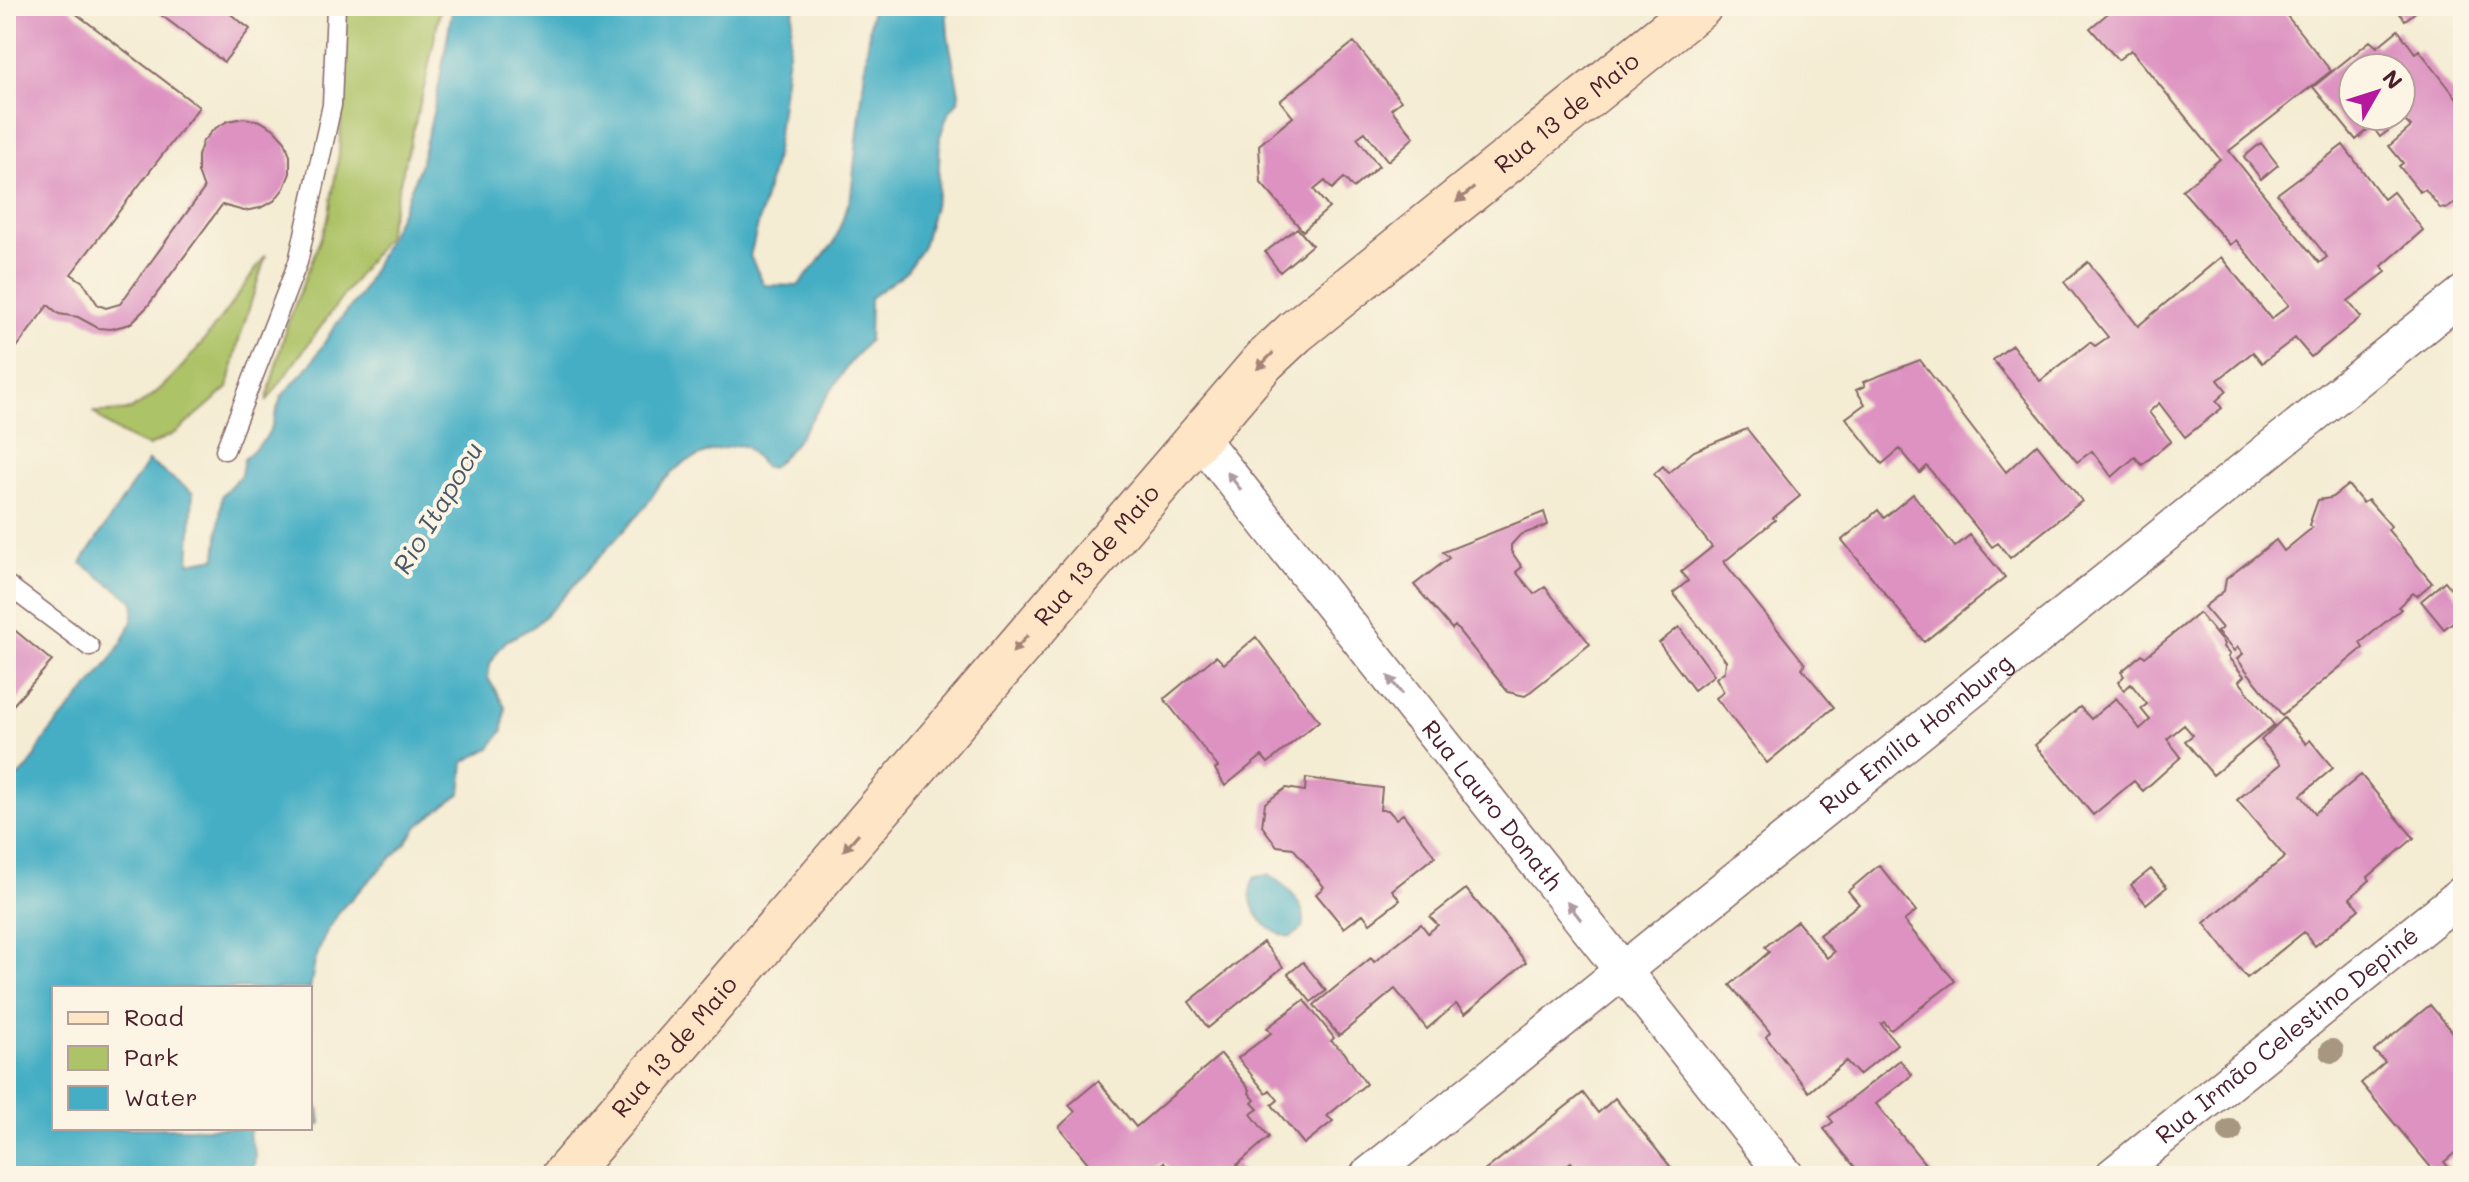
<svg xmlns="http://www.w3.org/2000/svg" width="2469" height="1182" font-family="Mali,sans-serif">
	<rect width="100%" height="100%" fill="#fcf5e5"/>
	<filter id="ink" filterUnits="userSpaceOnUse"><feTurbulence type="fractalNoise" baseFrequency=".0125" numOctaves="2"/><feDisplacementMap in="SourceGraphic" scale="16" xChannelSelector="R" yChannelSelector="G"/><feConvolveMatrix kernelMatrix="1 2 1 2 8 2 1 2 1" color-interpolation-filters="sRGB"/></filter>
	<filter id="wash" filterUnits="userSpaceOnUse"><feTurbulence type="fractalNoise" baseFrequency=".006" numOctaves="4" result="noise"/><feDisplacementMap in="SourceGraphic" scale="32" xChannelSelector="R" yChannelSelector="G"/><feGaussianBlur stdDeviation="1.8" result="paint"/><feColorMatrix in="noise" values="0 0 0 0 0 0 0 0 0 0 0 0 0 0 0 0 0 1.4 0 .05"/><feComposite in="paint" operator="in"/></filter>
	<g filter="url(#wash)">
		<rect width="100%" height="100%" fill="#f4ecd3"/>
		<!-- green -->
		<path fill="#adc367" stroke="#7c7149" stroke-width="2" d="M339,6H441L425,84L386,237L266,402L287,325L328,219L339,154L343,94Z
			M266,255L238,343L228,388L177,432L149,446C127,439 110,429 94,412C105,412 121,413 131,409C176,390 236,296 266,255Z"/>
		<!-- water -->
		<path fill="#45aec4" stroke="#486678" stroke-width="2" d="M453,6H794L775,158L750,256L764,285L798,286L834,243L851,196L872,6H946L948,36L959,93L958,101L948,114L940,137L938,191L923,246L906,272L870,298L869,340L849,364L793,446L771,468L764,466L746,447L739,445L710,451L683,463L661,483L645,507L555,606L533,627L506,641L497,652L490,664L488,678L505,707L503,730L490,748L464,762L461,793L419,825L405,844L341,909L325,935L315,961L310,989L54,988V1128H251C246,1140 254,1143 255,1154C255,1161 253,1169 252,1176H6V783C41,764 29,758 49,733C72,705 142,637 133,601L81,563L148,461L193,493L189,563L216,558L222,495L241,475L244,459L265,439L272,426L281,397L311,364L334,327L361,294L403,208L420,166L437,96Z
			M1269,875C1286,885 1309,906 1303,928L1291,937C1264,934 1240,901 1255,877Z
			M310,1094L319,1110L321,1124L310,1128Z"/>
		<g id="blocks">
			<!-- building -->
			<path fill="#dd92c1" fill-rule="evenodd" d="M6,6H66L199,107L71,274L83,282L98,305L106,308L120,304L204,189L198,172V156L203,141L214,129L228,121L244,118L260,121L274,129L285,141L290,156V173L284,188L274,201L260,208L244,211L222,205L147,307L130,324L111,329L98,328L78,317L59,314L48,305L6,362Z
				M149,6H220L250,29L224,62Z
				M2117,6H2279L2331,71L2229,151L2319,263L2327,257L2277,194L2343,145L2384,199L2393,192L2423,230L2382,266L2386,272L2348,301L2361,317L2311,357L2295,338L2262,363L2253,352L2218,380L2227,391L2216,401L2222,408L2185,437L2159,403L2149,412L2171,441L2142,465L2135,457L2112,477L2092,451L2077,462L1993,360L2012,345L2040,381L2090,342L2095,346L2108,337L2064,282L2088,262L2138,326L2221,257L2271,319L2289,305L2236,240L2230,245L2182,190L2220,159L2131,50L2118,60L2090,28Z
				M2394,6H2423L2405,20Z
				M2398,30L2415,53L2419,50L2463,106V198L2446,209L2440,208L2425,189L2420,192L2399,166L2403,163L2389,146L2411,127L2403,119L2380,137L2372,126L2356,140L2313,87L2370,41L2377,47ZM2353,68H2401V116H2353Z
				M1354,42L1401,101L1391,109L1414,137L1388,161L1365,132L1357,138L1379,166L1353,188L1344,178L1332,189L1325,181L1314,190L1329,208L1303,231L1261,183L1259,145L1293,117L1280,101Z
				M2261,143L2278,165L2261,179L2244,157Z
				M1297,228L1312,245L1280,272L1265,252Z
				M1920,360L2006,472L2037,444L2082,501L2010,558L1998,543L1992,547L1927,466L1920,473L1900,449L1882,464L1846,418L1865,404L1856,390L1865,386L1863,382Z
				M1747,429L1800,496L1773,518L1775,520L1724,562L1805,664L1802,668L1834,707L1767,763L1716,698L1724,692L1716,678L1725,671L1726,661L1673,593L1688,581L1681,572L1712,547L1654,474L1663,466L1668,473L1694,451Z
				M2348,485L2363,503L2368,500L2391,526L2388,530L2432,583L2417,596L2413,593L2398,607L2401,609L2360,643L2363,648L2282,715L2237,659L2243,654L2237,647L2234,651L2217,632L2222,628L2204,607L2224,591L2226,579L2276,540L2284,551L2312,528L2309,525L2318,500L2331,498Z
				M1913,494L1955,547L1970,535L2005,577L1924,642L1842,540L1878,510L1884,518Z
				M1544,512L1548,525L1520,535L1511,545V551L1522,567L1516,572L1534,594L1545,587L1590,644L1525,696L1508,692L1455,626L1452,629L1414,585L1449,558L1443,552Z
				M2445,581L2463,604V614L2444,629L2421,601Z
				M2199,613L2224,644L2223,647L2230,655L2228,657L2244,676L2239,681L2274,725L2213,775L2185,741L2193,735L2184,725L2167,739L2181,757L2143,791L2134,781L2093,815L2035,745L2080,707L2091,719L2116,698L2140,729L2150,720L2141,709L2147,704L2131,684L2124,690L2118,682L2124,676L2121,672L2142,654L2145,657Z
				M6,623L52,661L6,713Z
				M1679,627L1714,675L1694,690L1659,643Z
				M1256,637L1319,721L1268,763L1262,756L1225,786L1215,769L1218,767L1164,699L1216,656L1224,664Z
				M2284,718L2306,744L2310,740L2333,768L2301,795L2315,813L2361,775L2414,838L2368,877L2370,880L2350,898L2359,909L2315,946L2304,932L2247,978L2204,923L2285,857L2237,800L2281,764L2261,740Z
				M1306,778L1382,788L1380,810H1388L1396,819L1403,814L1435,856L1392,890L1400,900L1370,923L1363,914L1344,928L1316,894L1324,887L1293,848L1277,846L1262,826L1265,803L1286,788L1305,791Z
				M1879,865L1916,911L1904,921L1955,981L1891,1030L1884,1022L1881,1024L1897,1044L1859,1075L1846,1061L1809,1092L1766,1037L1770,1032L1730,985L1769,952L1765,947L1797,921L1827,958L1834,952L1819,935L1859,904L1848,891Z
				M2151,869L2167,887L2146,904L2131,885Z
				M1466,889L1526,962L1465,1014L1456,1004L1427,1029L1395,989L1339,1036L1314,1005L1371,958L1374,962L1421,924L1428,933L1438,925L1430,917Z
				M1263,942L1283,967L1208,1028L1189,1002Z
				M1303,962L1326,991L1311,1002L1288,974Z
				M1304,1000L1334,1038L1331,1041L1344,1052L1366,1084L1327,1116L1333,1121L1304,1144L1272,1105L1278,1100L1270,1090L1266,1093L1238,1058L1271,1033L1267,1028Z
				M2430,1005L2463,1044V1159L2457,1151L2444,1162L2454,1174L2452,1176H2438L2361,1083L2385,1062L2374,1051Z
				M1221,1054L1250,1090L1249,1093L1255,1100L1252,1103L1258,1109L1251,1114L1269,1137L1237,1165L1245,1176H1176L1164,1162L1147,1176H1093L1096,1173L1059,1127L1075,1112L1069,1105L1098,1081L1136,1127Z
				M1900,1060L1912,1075L1876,1104L1935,1176H1862L1824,1129L1833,1122L1829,1117Z
				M1583,1093L1598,1113L1615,1098L1678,1176H1599L1595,1171L1589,1176H1582L1571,1162L1560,1170L1565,1176H1478Z"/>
		</g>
	</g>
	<g filter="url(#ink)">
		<use href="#blocks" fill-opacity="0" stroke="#866766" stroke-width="2"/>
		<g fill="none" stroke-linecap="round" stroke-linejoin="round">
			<defs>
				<path id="lane" d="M225,450L298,262L332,105L336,6
					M6,584L90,647"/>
				<g id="street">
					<path id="s1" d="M1198,436L1786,1176"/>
					<path id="s2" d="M1368,1176L2463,294"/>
					<path id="s3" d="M2113,1176L2463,894"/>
				</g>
				<g id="secondary">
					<path id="s4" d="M564,1176L1264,361L1295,332L1700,6"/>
				</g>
			</defs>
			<!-- lane casing -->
			<use href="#lane" stroke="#866766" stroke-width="21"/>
			<!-- street casing -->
			<use href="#street" stroke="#866766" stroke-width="39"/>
			<!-- secondary casing -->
			<use href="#secondary" stroke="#866766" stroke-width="47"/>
			<!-- lane -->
			<use href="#lane" stroke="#fff" stroke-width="18"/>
			<!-- street -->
			<use href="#street" stroke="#fff" stroke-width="36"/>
			<!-- secondary -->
			<use href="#secondary" stroke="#fee5c5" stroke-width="44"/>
		</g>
		<!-- trees -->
		<g fill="#a79680">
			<circle cx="2332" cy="1051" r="12"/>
			<circle cx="2230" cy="1131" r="12"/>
		</g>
		<!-- one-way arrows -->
		<defs><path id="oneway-solid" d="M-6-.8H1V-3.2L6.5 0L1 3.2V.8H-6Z" transform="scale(2)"/></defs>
		<g fill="#a48278">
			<use href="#oneway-solid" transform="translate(1465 195) rotate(141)"/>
			<use href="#oneway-solid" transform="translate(1265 361) rotate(134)"/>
			<use href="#oneway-solid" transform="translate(1020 644) rotate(131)"/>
			<use href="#oneway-solid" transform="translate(851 842) rotate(131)"/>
		</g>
		<g fill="#ae9aa0">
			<use href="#oneway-solid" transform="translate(1234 481) rotate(-128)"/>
			<use href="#oneway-solid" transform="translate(1395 685) rotate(-128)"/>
			<use href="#oneway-solid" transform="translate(1574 911) rotate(-128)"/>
		</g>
	</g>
	<g text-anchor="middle" stroke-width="8" stroke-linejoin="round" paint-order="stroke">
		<!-- street labels -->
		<g font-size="24" fill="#4a1f2b" stroke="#fcf5e5">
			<text dy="8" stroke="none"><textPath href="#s4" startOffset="1466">Rua 13 de Maio</textPath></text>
			<text dy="8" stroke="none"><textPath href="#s4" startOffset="818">Rua 13 de Maio</textPath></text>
			<text dy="8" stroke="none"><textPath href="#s2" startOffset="704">Rua Emília Hornburg</textPath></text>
			<text dy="8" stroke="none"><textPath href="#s1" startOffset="472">Rua Lauro Donath</textPath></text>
			<text dy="8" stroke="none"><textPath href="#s3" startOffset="224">Rua Irmão Celestino Depiné</textPath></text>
			<text dy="8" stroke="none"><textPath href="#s4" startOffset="170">Rua 13 de Maio</textPath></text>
		</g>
		<!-- water labels -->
		<g font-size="26" font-style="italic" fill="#485868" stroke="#fcf5e5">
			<text transform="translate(438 508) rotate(-59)" y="9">Rio Itapocu</text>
		</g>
	</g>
	<!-- margin -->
	<rect width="2469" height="1182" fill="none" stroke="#fcf5e5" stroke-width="32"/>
	<!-- legend -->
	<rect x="52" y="986" width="260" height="144" fill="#fcf5e5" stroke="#b59f9b" stroke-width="2"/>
	<rect x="68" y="1012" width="40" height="12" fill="#fee5c5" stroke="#b59f9b" stroke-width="2"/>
	<text x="124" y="1026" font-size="24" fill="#4a1f2b">Road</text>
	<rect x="68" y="1046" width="40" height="24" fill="#adc367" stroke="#b59f9b" stroke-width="2"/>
	<text x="124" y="1066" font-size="24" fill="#4a1f2b">Park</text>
	<rect x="68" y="1086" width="40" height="24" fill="#45aec4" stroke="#b59f9b" stroke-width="2"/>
	<text x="124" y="1106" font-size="24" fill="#4a1f2b">Water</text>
	<!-- north arrow -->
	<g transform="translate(2377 92) rotate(51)"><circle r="38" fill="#fcf5e5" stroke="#b59f9b" stroke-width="2"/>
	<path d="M0-6L14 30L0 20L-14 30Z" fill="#b5179e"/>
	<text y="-12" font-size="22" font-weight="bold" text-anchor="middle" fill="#4a1f2b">N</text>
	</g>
</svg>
